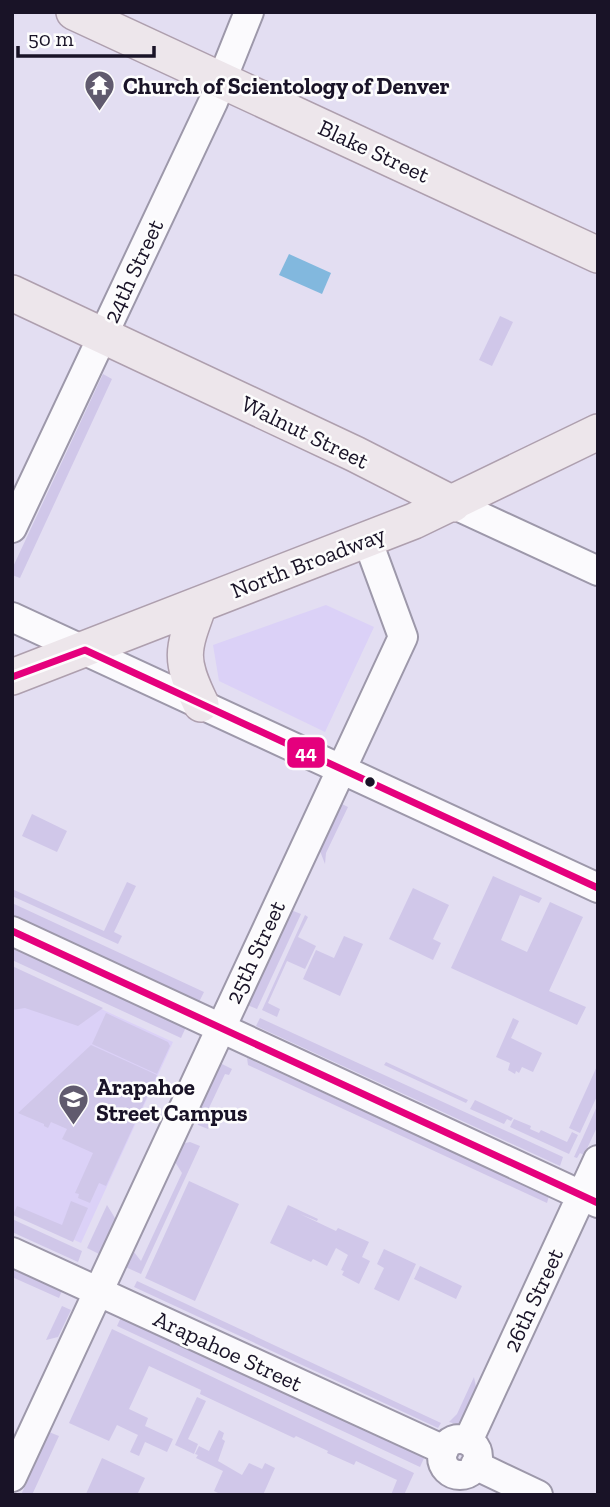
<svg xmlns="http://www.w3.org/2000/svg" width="610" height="1507" font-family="'Zilla Slab',serif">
	<rect width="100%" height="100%" fill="#e3def2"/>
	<!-- built -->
	<path fill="#dbd1f7" d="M326,605L374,627L325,732L219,681L213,645Z
		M12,968L173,1042L81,1243L12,1212Z"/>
	<!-- green -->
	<path fill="#d0c7e9" d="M500,316L513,322L492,366L479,360Z
		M103,374L112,379L20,578L12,575V569Z
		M342,804L348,807L326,853L325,864L320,851Z
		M32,814L67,831L57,852L22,836Z
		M493,876L542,898L539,903L520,895L501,940L527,952L550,902L583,917L549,991L586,1007L577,1025L451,968Z
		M127,882L136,886L114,932L122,936L118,944L12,896V889L104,931Z
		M413,888L449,905L433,939L441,943L433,960L389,939Z
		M12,903L204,992L199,1002L12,915Z
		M291,910L301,914L257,1009L247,1005Z
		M305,915L308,917L298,937L316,946L305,969L287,961L268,1003L280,1009L277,1017L262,1010Z
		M344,936L363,944L340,996L303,979L316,950L334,958Z
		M12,947L186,1027L181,1038L12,960Z
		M12,966L103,1008L78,1026L25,1008L12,1010Z
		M106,1013L168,1042L170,1046L157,1074L92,1044Z
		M260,1018L563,1157L560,1166L256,1026Z
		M513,1018L519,1021L511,1038L542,1053L533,1072L522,1067L519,1073L516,1071L515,1074L508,1070L510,1063L496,1057Z
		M91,1045L157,1075L106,1186L99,1183L90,1203L78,1198L79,1194L75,1193L93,1153L62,1139L67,1129L51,1122L48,1128L44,1126V1124L18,1113Z
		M247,1058L549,1196L547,1203L248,1065Z
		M216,1061L232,1069L229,1075L225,1074L208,1110L215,1114L208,1129L198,1125L193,1111Z
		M386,1062L468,1100L466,1103L384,1065Z
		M598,1064V1094L580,1133L569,1128Z
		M475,1100L513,1118L511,1121L507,1119L504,1124L470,1109Z
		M598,1104V1125L584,1155L580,1153L577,1158L574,1157Z
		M514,1119L531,1126L530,1129L539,1133L541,1130L567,1142L572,1132L578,1135L569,1154L510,1127Z
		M190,1142L200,1146L141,1274L121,1265L130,1247L141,1261L182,1173L172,1157L177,1145Z
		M189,1181L239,1204L195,1301L145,1278Z
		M71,1201L88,1208L73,1242L13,1215L17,1206L62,1225Z
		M107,1205L118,1223L103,1256L87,1248Z
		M288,1205L318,1219L317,1221L300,1214L336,1231L338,1228L369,1242L362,1257L370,1261L359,1284L342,1275L344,1271L341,1270L348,1255L336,1248L327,1266L313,1259L311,1262L270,1243Z
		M12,1219L82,1251L78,1262L12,1232Z
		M384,1249L416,1264L399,1301L374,1289L384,1268L377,1264Z
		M12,1265L63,1288L59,1298L12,1277Z
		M420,1266L462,1286L456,1299L414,1279Z
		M137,1281L441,1423L438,1428L134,1287Z
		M62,1306L71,1310L58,1337L46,1340Z
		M122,1315L425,1456L420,1467L117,1326Z
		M112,1329L414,1473L404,1495H391L397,1480L356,1461L354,1465L327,1453L328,1451L296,1436L294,1438L200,1394L201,1390L149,1366L129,1409L148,1418L145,1426L173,1439L167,1452L145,1442L139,1456L130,1452L138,1435L117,1425L109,1441L69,1423Z
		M474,1377L476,1387L459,1425L449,1422L457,1414Z
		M197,1397L206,1401L188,1439L198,1444L194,1454L175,1445Z
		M219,1430L224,1433L222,1439L225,1441L218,1461L242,1475L249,1463L262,1469L265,1463L275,1468L263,1495H222L214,1491L223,1471L196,1458L198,1455L195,1454L199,1446L209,1451Z
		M49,1432L59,1436L32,1495H21Z
		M102,1458L145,1478L137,1495L86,1494Z"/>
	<!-- water -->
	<path fill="#82b8de" d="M289,254L331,273L322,294L279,275Z"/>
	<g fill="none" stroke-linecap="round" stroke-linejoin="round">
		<defs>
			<path id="minor" d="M453,504L598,571
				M12,528L213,102L249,12
				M12,617L598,888
				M12,931L598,1203
				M12,1252L444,1450
				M442 1457a18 18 0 1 1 36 0a18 18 0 1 1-36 0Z
				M468,1441L598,1160
				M475,1465L538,1495
				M12,1477L403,637L367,539"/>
			<path id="major" d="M74,12L598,255
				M12,293L355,454L453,504
				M199,605C182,651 179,659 201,704
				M12,677L414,521L598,432"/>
		</defs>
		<!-- minor casing -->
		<use href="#minor" stroke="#9d98aa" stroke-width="32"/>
		<!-- major casing -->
		<use href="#major" stroke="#ae9fae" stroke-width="38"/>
		<!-- minor -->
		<use href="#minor" stroke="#fbfafd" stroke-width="28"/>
		<!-- major -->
		<use href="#major" stroke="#ede6eb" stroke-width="35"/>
		<defs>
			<path id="bus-1" d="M12,677L85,650L598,888
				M12,931L598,1203"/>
		</defs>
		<!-- bus-1 casing -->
		<use href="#bus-1" stroke="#fdfdfd" stroke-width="12"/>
		<!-- bus-1 -->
		<use href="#bus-1" stroke="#e5007d" stroke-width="7"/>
	</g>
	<!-- icons -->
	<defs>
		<symbol id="temple-pin" viewBox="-11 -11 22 30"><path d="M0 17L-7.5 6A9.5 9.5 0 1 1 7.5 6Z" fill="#605a6e" stroke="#fdfdfd"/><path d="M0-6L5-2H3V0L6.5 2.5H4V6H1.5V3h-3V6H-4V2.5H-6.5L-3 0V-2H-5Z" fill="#fff"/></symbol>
		<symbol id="school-pin" viewBox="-11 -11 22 30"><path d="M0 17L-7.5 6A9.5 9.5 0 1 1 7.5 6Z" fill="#605a6e" stroke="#fdfdfd"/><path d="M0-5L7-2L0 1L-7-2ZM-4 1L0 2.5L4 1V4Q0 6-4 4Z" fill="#fff"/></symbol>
	</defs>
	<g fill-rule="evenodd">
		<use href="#temple-pin" x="82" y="68" width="35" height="47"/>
		<use href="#school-pin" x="56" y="1082" width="35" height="47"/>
	</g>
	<!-- markers -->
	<circle fill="#191327" stroke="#fdfdfd" stroke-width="2.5" cx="370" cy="782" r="6"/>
	<g text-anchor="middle" stroke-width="5" stroke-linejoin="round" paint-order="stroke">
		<!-- poi labels -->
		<g font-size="23" font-weight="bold" fill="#191327" stroke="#fdfdfd" text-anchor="start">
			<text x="123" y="94">Church of Scientology of Denver</text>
			<text x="96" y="1095">Arapahoe<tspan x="96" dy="26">Street Campus</tspan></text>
		</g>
		<!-- street labels -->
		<g font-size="23" fill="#191327" stroke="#fdfdfd">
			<text transform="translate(374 151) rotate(25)" y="8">Blake Street</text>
			<text transform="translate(133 271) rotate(-65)" y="8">24th Street</text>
			<text transform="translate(305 432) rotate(26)" y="8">Walnut Street</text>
			<text transform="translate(308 562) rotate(-21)" y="8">North Broadway</text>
			<text transform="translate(255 952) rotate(-65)" y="8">25th Street</text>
			<text transform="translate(533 1300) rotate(-65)" y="8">26th Street</text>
			<text transform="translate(228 1351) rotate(25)" y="8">Arapahoe Street</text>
		</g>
	</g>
	<rect stroke="#fdfdfd" stroke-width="2.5" x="286" y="736" width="40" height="33" rx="7" fill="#e5007d"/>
	<g font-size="19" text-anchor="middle" font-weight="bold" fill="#fff">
		<text x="306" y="759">44</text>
	</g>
	<!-- border -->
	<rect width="610" height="1507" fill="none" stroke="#191327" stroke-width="28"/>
	<!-- scale -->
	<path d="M18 46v10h136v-10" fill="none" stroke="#191327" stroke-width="3.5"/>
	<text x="28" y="46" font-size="21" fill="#191327" stroke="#fdfdfd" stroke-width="5" paint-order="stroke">50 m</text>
</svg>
